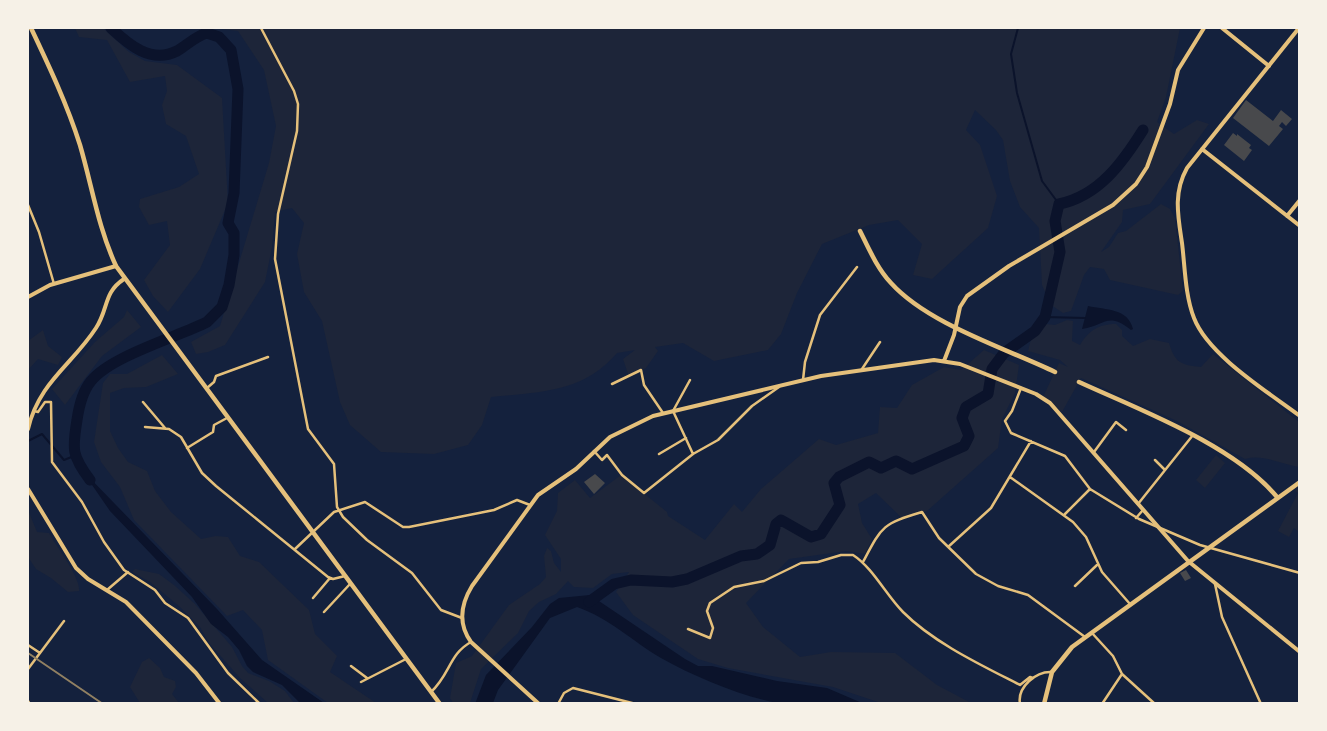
<svg xmlns="http://www.w3.org/2000/svg" width="1327" height="731" font-family="Raleway,sans-serif">
	<rect width="100%" height="100%" fill="#14213d"/>
	<!-- green -->
	<path fill="#1d2539" d="M75,28H103L129,52L145,61L177,65L222,98L228,203L200,269L168,312L153,296L144,280L170,245L167,221L149,225L139,207L140,199L179,187L199,174L186,136L166,124L162,105L167,91L165,76L130,82L107,40L79,37Z
		M215,28H1180L1166,97L1157,122L1174,134L1197,120L1209,124L1150,204L1123,210L1122,222L1101,252L1109,247L1118,233L1126,231L1161,204L1170,209L1175,218L1183,291L1178,295L1110,280L1104,269L1090,267L1084,275L1071,311L1063,313L1051,305L1042,285L1039,228L1020,207L1010,181L1003,140L996,130L975,110L966,130L980,145L997,196L988,228L932,279L913,275L922,244L898,220L869,225L822,244L797,293L781,334L768,350L714,361L683,343L655,347L658,351L646,368L629,377L623,359L635,350L617,353C583,393 539,392 491,397L482,425L468,445L434,454L381,452L350,425L340,402L322,321L304,292L297,254L304,223L292,208L275,212L272,247L265,282L225,345L208,352L196,354L191,342L220,326L269,163L276,126L264,70L238,31Z
		M127,310L141,327L102,356L65,405L52,389L95,342L124,317Z
		M1067,320L1073,321L1072,341L1080,345C1089,330 1099,324 1116,324L1122,330V336L1133,346L1150,339L1169,343C1175,363 1181,365 1201,367L1213,354L1299,422V467C1281,464 1263,454 1245,459L1177,421L1081,378L1062,412L1043,397L1059,363L1068,367L1060,360L1028,351L1031,339L1046,324L1055,325Z
		M43,330L48,346L62,357L58,365L38,359L28,370V341Z
		M984,350L1019,365L1015,393L1002,419L998,448L927,511L903,519L876,493L858,504L862,523L872,539L865,554L846,551L789,559L746,603L763,627L800,657L831,652L895,653L937,685L971,703H881L833,687L728,668L698,659L633,615L616,592L629,572L612,574L593,588L574,587L568,581L556,594L539,602L529,611L518,633L481,669L470,703H453L450,698L456,663L472,656L509,605L540,584L546,577L544,556L547,548L551,551L554,563L561,572V559L545,535L557,511L558,493L575,480L590,498L621,475L667,512L668,516L705,540L734,504L742,512L761,489L819,439L836,445L878,433L880,407L897,408L912,385L944,367L961,370Z
		M162,355L178,374L146,387L124,388L110,393V431L118,448L128,462L147,471L155,491L171,512L201,539L216,536L228,537L240,556L259,562L309,610L315,634L337,656L330,672L376,703H328L268,660L262,630L243,610L227,616L134,520L120,487L101,462L94,442L103,383L110,374H127Z
		M1216,455L1225,463L1205,488L1196,480Z
		M1299,487V532L1294,528L1289,537L1278,531L1298,493L1295,491Z
		M28,510L37,532L49,533C56,546 81,578 79,591L68,592L51,578L36,569L28,557Z
		M135,569L159,574L174,585L195,604L232,647L242,666L248,673L269,681L285,691L294,703H268L240,678L209,643L200,627L180,607L150,582L132,572Z
		M149,658L160,668L164,677L175,681L176,687L172,694L179,703H140L130,687L142,662Z"/>
	<!-- water -->
	<path fill="#0b132b" d="M1088,306C1106,310 1128,308 1133,329L1131,330C1107,311 1105,326 1082,329Z
		M81,469L217,609L262,660L324,703H300L282,685L253,672L247,666L239,650L228,637L211,624L192,597L110,511Z
		M590,595L685,659L698,666H712L777,681L827,688L862,703C838,703 802,707 778,703C740,696 695,677 661,658C632,641 609,618 577,607L550,618L498,690L493,703L475,704L486,675L532,627L550,604L559,598Z"/>
	<g fill="none" stroke-linecap="round" stroke-linejoin="round">
		<!-- stream -->
		<path stroke="#0b132b" stroke-width="2" d="M1018,28L1011,54L1017,93L1042,181L1059,204
			M1045,317L1085,318
			M28,441L42,434L64,460L74,456"/>
		<!-- river -->
		<path stroke="#0b132b" stroke-width="11" d="M90,480C72,456 72,450 77,420C79,406 82,392 91,381C111,356 177,337 207,322L222,307L229,285L234,255V233L228,223L234,193L238,89L231,50L219,37L207,33C196,36 187,45 177,51C151,64 129,45 111,28
			M589,602L614,584L631,580L672,582L687,579L741,556L757,554L770,545L776,524L781,520L811,537L821,534L840,505L834,483L839,477L869,462L881,468L896,461L912,469L964,446L969,436L962,418L966,407L988,394L992,369L1004,353L1035,331L1045,317L1060,252L1055,221L1059,204C1099,196 1123,162 1143,130"/>
	</g>
	<!-- building -->
	<path fill="#48494c" d="M1246,100L1273,121L1281,110L1292,119L1286,126L1282,122L1279,126L1283,129L1269,146L1233,118Z
		M1233,133L1237,136V134L1251,145L1249,148L1252,150L1244,161L1224,145Z
		M595,474L605,483L594,494L584,482Z
		M1186,570L1191,578L1185,581L1180,573Z"/>
	<g fill="none" stroke-linecap="round" stroke-linejoin="round">
		<!-- minor -->
		<path stroke="#e5c07b" stroke-width="2.5" d="M261,28L294,91L298,104L297,131L278,214L275,259L308,429L334,464L337,507L343,517L367,540L412,573L441,610L462,618
			M28,205L39,232L54,284
			M862,369L880,342
			M690,380L673,411L693,454
			M803,380L805,362L820,315L857,267
			M612,384L641,370L644,385L663,413
			M207,388L214,382L216,376L268,357
			M1021,388L1012,411L1005,421L1011,433L1065,456L1090,489L1139,519L1200,545L1300,573
			M143,402L165,428
			M34,411L38,412L45,402H51L52,462L82,502L104,542L124,570L155,590L165,603L188,618L228,673L260,704
			M145,427L169,429L181,437L202,473L216,486L328,577L333,579L345,576
			M187,448L213,432L214,425L227,418
			M594,451L602,460L607,455L622,475L644,493L693,454L718,440L752,406L779,387
			M1094,452L1116,422L1126,430
			M659,454L686,438
			M1155,460L1165,470
			M1010,477L1073,522L1086,537L1102,572L1130,604
			M1138,504L1193,435
			M1065,514L1090,489
			M1136,518L1143,510
			M948,547L991,508L1031,441
			M295,549L334,512L365,502L403,527H409L494,510L517,500L530,505
			M863,562C882,526 882,524 922,512L939,538L976,574L998,586L1028,595L1085,637
			M1215,584L1222,617L1261,704
			M1075,586L1097,565
			M107,590L128,572
			M313,598L330,578
			M324,612L350,584
			M688,629L710,638L713,628L707,611L710,603L734,587L764,581L801,563L818,562L841,555H853C873,568 886,595 903,612C934,643 981,665 1020,685L1030,677L1033,678
			M1092,633L1113,656L1122,674L1155,704
			M28,645L40,653
			M351,666L367,678
			M28,669L64,621
			M361,682L406,659
			M431,692C450,675 449,654 471,642
			M28,701L30,704
			M558,704L564,693L573,688L636,704
			M1020,704C1017,687 1036,671 1052,672
			M1102,704L1122,674"/>
		<!-- tertiary -->
		<path stroke="#e5c07b" stroke-width="4" d="M1222,28L1269,66
			M1299,28L1187,168C1173,193 1178,216 1182,243C1185,267 1185,295 1194,318C1208,355 1268,392 1300,416
			M1202,149L1300,226
			M1287,216L1300,200
			M944,361L954,335L960,307L967,296L1009,266L1113,205L1136,184L1147,167L1170,104L1178,70L1204,28
			M28,429C39,382 72,365 96,328C109,308 103,293 124,279
			M28,489L76,568L88,579L126,602L196,673L220,704
			M539,704L471,642C458,624 461,604 472,586L538,495L576,469L610,437L653,416L821,376L934,360L960,364L1036,394L1050,403L1188,561L1300,652"/>
		<!-- secondary -->
		<path stroke="#e5c07b" stroke-width="4" d="M28,297L50,285L116,266"/>
		<!-- primary -->
		<path stroke="#e5c07b" stroke-width="4.5" d="M31,28C49,66 67,104 80,145C92,186 98,227 116,266L440,704
			M860,231C869,249 877,268 891,283C928,324 1005,348 1055,372
			M1079,382C1140,410 1234,445 1277,497
			M1044,704L1052,672L1072,647L1300,482"/>
		<!-- rail -->
		<path stroke="#918062" stroke-width="2" d="M28,653L103,704"/>
	</g>
	<!-- border -->
	<rect width="1327" height="731" fill="none" stroke="#f6f1e7" stroke-width="58"/>
</svg>
